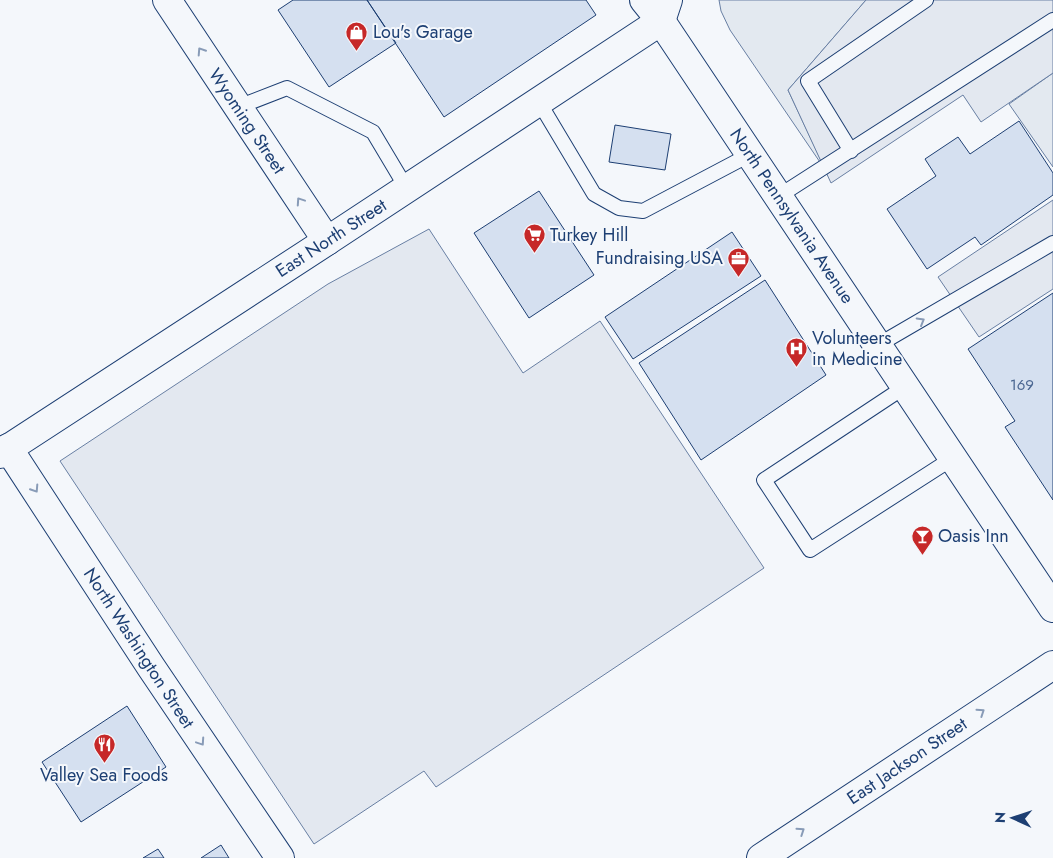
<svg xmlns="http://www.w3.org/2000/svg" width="1053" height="858" font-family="Jost,sans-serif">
	<rect width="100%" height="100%" fill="#f4f7fb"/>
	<!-- green -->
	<path fill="#e3e9f0" stroke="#687fa3" d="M719,0H866L788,90L826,171L730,30L721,11Z
		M1053,73V167L1009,104Z"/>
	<!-- parking -->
	<path fill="#e3e8f0" stroke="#687fa3" d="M866,0H1053V73L981,122L963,95L831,183L788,90Z
		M1053,200V289L979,337L938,277Z
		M429,229L523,373L600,321L764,568L436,787L424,771L314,844L60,461L328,284Z"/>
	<!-- building -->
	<path fill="#d5e0f0" stroke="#1d3f73" d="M293,0H367L396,43L329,87L278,10Z
		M367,0H586L596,15L444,117Z
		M1019,121L1053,173V195L981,245L975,237L927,269L887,209L936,176L925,159L958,137L970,154Z
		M615,125L671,134L665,170L609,162Z
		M539,191L594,275L529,318L474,233Z
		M732,232L761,276L633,359L605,317Z
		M765,280L826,375L701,460L639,363Z
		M1053,293V500L1005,427L1015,421L968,349Z
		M127,706L166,767L81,822L42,762Z
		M221,845L229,858H201Z
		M158,849L164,858H143Z"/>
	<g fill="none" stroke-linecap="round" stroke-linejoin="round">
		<defs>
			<path id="service" d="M539,102L594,194L619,208L643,211L751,154
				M238,107L287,88L373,132L407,189
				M851,151L808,81L926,0
				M779,196L1053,20
				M878,345L1053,243
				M906,386L764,480L810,550L953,458"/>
			<path id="minor" d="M167,0L327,241
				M761,858L1053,665"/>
			<path id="tertiary" d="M644,0L661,21
				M8,448L151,667L280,858"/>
			<path id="secondary" d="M661,21L1053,608"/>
			<path id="primary" d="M0,454L327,241L661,21L668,0"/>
		</defs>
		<!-- service casing -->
		<use href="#service" stroke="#1d3f73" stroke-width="16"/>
		<!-- minor casing -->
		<use href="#minor" stroke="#1d3f73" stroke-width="30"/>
		<!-- tertiary casing -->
		<use href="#tertiary" stroke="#1d3f73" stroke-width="30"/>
		<!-- secondary casing -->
		<use href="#secondary" stroke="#1d3f73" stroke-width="30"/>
		<!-- primary casing -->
		<use href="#primary" stroke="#1d3f73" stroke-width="30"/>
		<!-- service -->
		<use href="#service" stroke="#f4f7fb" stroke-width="14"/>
		<!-- minor -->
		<use href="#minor" stroke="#f4f7fb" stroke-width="28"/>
		<!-- tertiary -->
		<use href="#tertiary" stroke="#f4f7fb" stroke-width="28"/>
		<!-- secondary -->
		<use href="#secondary" stroke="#f4f7fb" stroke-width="28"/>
		<!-- primary -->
		<use href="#primary" stroke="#f4f7fb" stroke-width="28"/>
	</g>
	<!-- one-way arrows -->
	<defs><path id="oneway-chevron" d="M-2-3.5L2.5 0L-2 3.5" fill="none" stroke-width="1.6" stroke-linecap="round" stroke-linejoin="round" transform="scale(1.25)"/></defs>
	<g stroke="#889bb7">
		<use href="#oneway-chevron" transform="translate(201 51) rotate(-123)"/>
		<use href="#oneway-chevron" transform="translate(300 201) rotate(-124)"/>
		<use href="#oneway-chevron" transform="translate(921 321) rotate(-30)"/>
		<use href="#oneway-chevron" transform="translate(35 489) rotate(57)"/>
		<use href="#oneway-chevron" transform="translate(981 712) rotate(-34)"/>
		<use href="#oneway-chevron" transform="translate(201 742) rotate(56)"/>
		<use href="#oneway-chevron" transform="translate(801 831) rotate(-34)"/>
	</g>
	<!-- icons -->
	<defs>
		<symbol id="shop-pin" viewBox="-11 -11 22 30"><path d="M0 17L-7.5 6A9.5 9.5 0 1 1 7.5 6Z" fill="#c62828" stroke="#f4f7fb"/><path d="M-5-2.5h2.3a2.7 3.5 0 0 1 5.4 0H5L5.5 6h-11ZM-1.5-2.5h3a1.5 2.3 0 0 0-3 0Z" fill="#fff"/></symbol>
		<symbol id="supermarket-pin" viewBox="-11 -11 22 30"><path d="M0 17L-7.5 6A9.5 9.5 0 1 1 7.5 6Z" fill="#c62828" stroke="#f4f7fb"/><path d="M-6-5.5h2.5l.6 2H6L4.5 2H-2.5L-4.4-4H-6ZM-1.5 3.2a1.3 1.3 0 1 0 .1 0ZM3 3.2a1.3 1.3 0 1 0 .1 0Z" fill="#fff"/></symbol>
		<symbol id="office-pin" viewBox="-11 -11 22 30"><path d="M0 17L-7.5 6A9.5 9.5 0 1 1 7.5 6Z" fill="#c62828" stroke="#f4f7fb"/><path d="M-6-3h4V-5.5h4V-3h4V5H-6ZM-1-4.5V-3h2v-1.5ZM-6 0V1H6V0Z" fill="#fff"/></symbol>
		<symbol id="hospital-pin" viewBox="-11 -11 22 30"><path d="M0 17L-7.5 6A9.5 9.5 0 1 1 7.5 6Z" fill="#c62828" stroke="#f4f7fb"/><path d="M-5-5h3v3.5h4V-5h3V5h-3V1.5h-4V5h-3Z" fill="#fff"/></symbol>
		<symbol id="bar-pin" viewBox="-11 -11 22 30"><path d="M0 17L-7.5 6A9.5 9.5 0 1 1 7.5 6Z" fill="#c62828" stroke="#f4f7fb"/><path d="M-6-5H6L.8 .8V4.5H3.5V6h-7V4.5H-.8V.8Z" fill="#fff"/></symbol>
		<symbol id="restaurant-pin" viewBox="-11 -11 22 30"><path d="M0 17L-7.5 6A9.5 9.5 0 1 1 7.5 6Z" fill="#c62828" stroke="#f4f7fb"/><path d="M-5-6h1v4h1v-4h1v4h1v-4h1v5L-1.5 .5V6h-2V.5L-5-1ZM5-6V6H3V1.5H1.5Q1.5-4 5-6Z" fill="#fff"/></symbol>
	</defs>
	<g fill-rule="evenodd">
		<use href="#shop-pin" x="344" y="20" width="25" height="34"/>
		<use href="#supermarket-pin" x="522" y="222" width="25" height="34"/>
		<use href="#office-pin" x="726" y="246" width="25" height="34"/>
		<use href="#hospital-pin" x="784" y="336" width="25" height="34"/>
		<use href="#bar-pin" x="910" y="524" width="25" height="34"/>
		<use href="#restaurant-pin" x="92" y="732" width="25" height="34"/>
	</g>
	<g text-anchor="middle" stroke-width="4" stroke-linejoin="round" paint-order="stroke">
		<!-- number labels -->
		<g font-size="15" fill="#4b6792">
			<text x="1022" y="390">169</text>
		</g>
		<!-- poi labels -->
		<g font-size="18" fill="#1d3f73" stroke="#f4f7fb" text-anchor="start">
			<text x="373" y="38">Lou's Garage</text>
			<text x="550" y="241">Turkey Hill</text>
			<text x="723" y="264" text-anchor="end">Fundraising USA</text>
			<text x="812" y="344">Volunteers<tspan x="812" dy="21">in Medicine</tspan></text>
			<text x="938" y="542">Oasis Inn</text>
			<text x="104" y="781" text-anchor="middle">Valley Sea Foods</text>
		</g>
		<!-- street labels -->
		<g font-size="18" fill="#1d3f73" stroke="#f4f7fb">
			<text transform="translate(247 121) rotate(56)" y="6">Wyoming Street</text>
			<text transform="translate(792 216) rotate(56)" y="6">North Pennsylvania Avenue</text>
			<text transform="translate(331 238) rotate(-33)" y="6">East North Street</text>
			<text transform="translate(139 648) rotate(57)" y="6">North Washington Street</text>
			<text transform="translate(907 761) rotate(-34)" y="6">East Jackson Street</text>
		</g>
	</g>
	<!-- north arrow -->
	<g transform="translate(1013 818) rotate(273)" stroke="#f4f7fb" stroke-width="4" paint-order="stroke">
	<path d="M0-4L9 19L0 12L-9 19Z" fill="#1d3f73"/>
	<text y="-8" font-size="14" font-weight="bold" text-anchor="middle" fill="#1d3f73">N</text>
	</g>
</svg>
